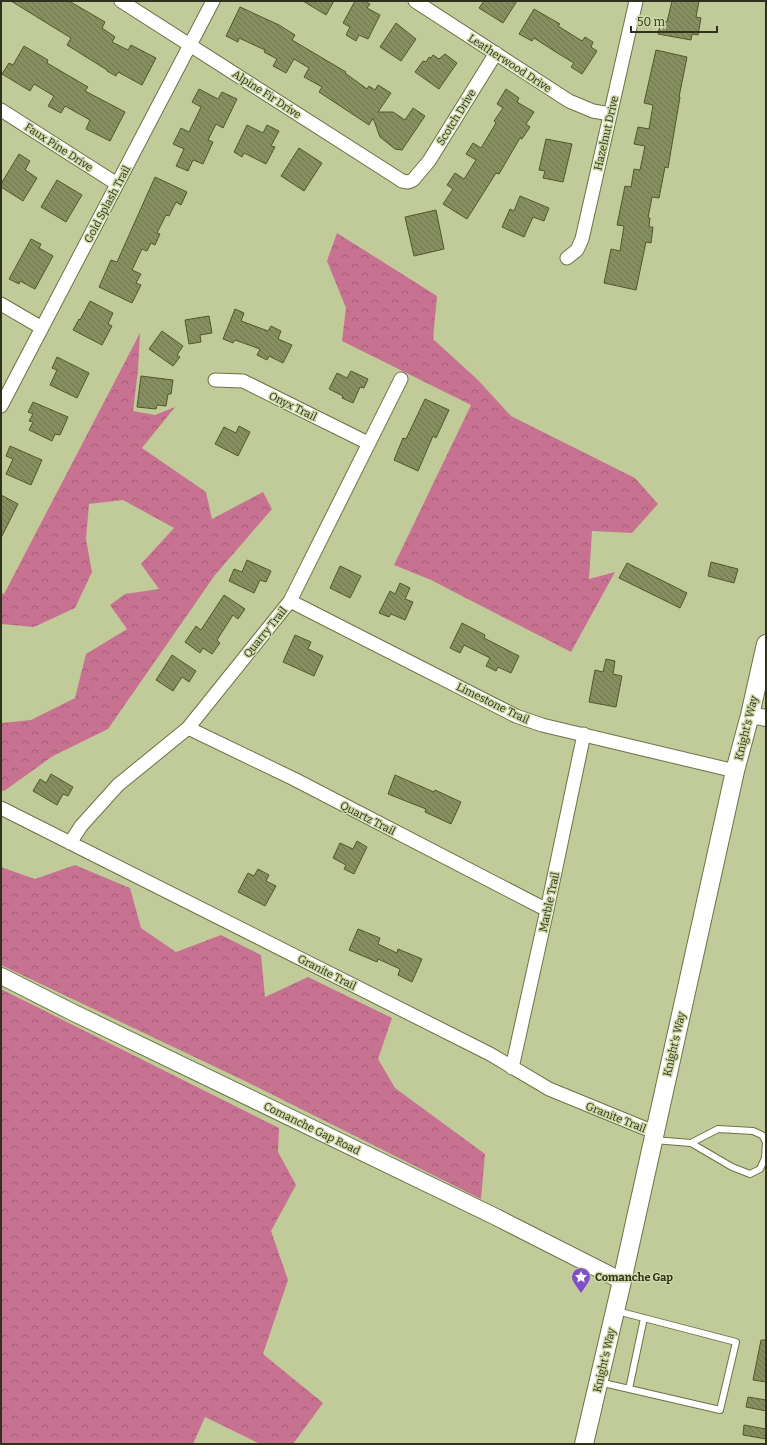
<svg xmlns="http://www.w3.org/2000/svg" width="767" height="1445" font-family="Bitter,serif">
	<defs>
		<pattern id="forest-crowns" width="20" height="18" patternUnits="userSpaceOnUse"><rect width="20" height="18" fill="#c87292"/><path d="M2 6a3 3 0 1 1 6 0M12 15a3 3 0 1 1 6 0" fill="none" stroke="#a35e77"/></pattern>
		<pattern id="building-back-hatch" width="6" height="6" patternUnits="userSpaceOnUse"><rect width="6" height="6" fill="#868f60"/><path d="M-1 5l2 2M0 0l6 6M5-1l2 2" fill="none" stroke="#6e754f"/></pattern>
	</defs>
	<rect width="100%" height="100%" fill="#c1cb99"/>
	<!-- forest -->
	<path fill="url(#forest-crowns)" d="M337,233L437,296L433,339L478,380L511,416L635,478L658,504L632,533L592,531L589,579L615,572L571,652L431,580L394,565L471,405L342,341L346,308L327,261Z
		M140,333L138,370L133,411L155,415L175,407L142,448L206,492L212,519L263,492L272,509L215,575L108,729L53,756L4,791L1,790V723L31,720L75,698L86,654L127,629L110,605L125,594L159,589L141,564L174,528L123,500L89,504L86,539L92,572L75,608L34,627L1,624V593L4,594Z
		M75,865L130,888L141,928L176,952L221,935L261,955L265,997L308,977L392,1018L378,1059L395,1088L485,1154L481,1199L247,1082L1,965V867L35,879Z
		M1,989L279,1128L278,1152L296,1185L271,1231L288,1280L263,1354L323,1403L293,1444H260L205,1417L193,1444H1Z"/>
	<!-- building -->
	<path fill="url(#building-back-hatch)" stroke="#50582b" d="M11,1H69L105,22L102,28L115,37L112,42L128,50L131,45L156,58L142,85L118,72L116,76L107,71V70L67,45L71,38Z
		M303,1H334L326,15Z
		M355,1H364L370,4L367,8L380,15L368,39L359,35L356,41L346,35L350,27L343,23Z
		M484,1H517L503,23L479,8Z
		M672,1H699L696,17L701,18L698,35L692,34L691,40L658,34L661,21L667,22Z
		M240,7L279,25L295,35L292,40L346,72L345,73L367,89L369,86L375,90L378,85L391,93L378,112H393L405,120L413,108L425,116L402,150L395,149L380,137L373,118L369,125L319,92L322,87L304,77L309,68L294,59L286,73L273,66L277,59L264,52L265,50L239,38L238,42L226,36Z
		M534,9L560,24L558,26L582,41L585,37L593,42L591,47L597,51L582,74L571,67L574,63L559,54L534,38L532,41L519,34Z
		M396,23L416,39L401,61L380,47Z
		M24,46L48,60L47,63L88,87L85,91L125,112L110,141L86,129L90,120L65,106L61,113L48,106L54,96L34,84L30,91L2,74L9,63L13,65Z
		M656,50L687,57L679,97H680L668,168L665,167L659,198L652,197L648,218H650L649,227H653L651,243L646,242L636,290L604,283L611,249L620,251L624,226L617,225L625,186L631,187L634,169L640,170L645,146L634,144L638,127L649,129L653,105L644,103Z
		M445,54L457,63L439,89L415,72L423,61L426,62L429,57L431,58L433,55L439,59Z
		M199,89L218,99L222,92L237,99L223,128L216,124L208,140L213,142L203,164L193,160L188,171L176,166L184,149L173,144L181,128L189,132L201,107L192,102Z
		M506,89L519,98L517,102L534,112L526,124L530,127L522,139L520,138L499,174L496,173L467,219L443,204L453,189L447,185L455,173L464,179L476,160L466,154L473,143L481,148L496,123L494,121L503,108L497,104Z
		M247,125L263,133L267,125L279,131L271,146L275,147L266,164L244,153L242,157L234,152Z
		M546,139L572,144L563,182L543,178L545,171L539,170Z
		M299,148L322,163L304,191L281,176Z
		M19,154L30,161L25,170L37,178L23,201L1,187V184Z
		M155,177L187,192L181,205L176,202L169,216L166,215L157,233L160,234L155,245L151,243L147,251L142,249L132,270L141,274L136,283L141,285L132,303L99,287L111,260L117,262Z
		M57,180L82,195L66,222L41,207Z
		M520,196L549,208L544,221L533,217L524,237L502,227L510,209L514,211Z
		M436,210L444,249L414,256L405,217Z
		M31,239L41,244L39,248L53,256L35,289L20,281L19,284L9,279Z
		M90,301L113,313L108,324L112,326L102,345L73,330L79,319L80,320Z
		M235,309L244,313L241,321L268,331L271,326L281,331L278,339L292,345L283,363L269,356L267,360L257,355L260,349L235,340L233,343L223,339Z
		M209,316L212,333L200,335L201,342L189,344L185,320Z
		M162,331L183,346L177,355L180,357L173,366L149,349Z
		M57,357L89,373L77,398L50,385L57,370L52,368Z
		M351,371L368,379L364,388L360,387L353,403L342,398L343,396L329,389L337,373L347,378Z
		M141,376L173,380L171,394H168L166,406L157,405L156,409L137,407Z
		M425,399L449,410L436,438L433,436L418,471L394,460L403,438L406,439Z
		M33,402L68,417L60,435L55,434L52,441L29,430L33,422L29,421L33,414L28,412Z
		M239,426L250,432L238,456L215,444L224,427L236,433Z
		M10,446L42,460L31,485L6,474L13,459L6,456Z
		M1,495L18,504L1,538Z
		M247,560L271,571L266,582L260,580L254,593L229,581L234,569L242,572Z
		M711,562L738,569L734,583L708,576Z
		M627,563L687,593L680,608L619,578Z
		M340,566L361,576L350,598L330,588Z
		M400,583L410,588L405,599L413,602L405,620L391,614L389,617L379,613L390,591L395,594Z
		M224,595L245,609L238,619L233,615L217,640L220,643L212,654L203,648L200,653L185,642L196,626L201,630Z
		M462,623L485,635L484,638L519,656L511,673L498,667L496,671L486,666L490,658L464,645L460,653L450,648Z
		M295,635L311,642L308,649L323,656L314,676L283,662Z
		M172,655L196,671L189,682L182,677L173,691L156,680Z
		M606,659L615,661L613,674L622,676L616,707L589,702L595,670L603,672Z
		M51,774L73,787L68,796L63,794L57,805L33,791L40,779L46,783Z
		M395,775L434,792L435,790L461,802L451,824L425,812L426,809L388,794Z
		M357,841L367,847L354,874L344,869L346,865L333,858L340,843L353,849Z
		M258,869L269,875L266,881L276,886L265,906L238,892L248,873L254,876Z
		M358,929L380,938L378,944L397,953L398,949L422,959L412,982L398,975L400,969L378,959L377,962L349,950Z
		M761,1340H766V1382L753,1380Z
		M748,1397L766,1400V1411L746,1407Z
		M744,1425L766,1429V1439L743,1435Z"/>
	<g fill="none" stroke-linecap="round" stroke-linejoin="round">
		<defs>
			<path id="service" d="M654,1140L691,1143L732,1167L750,1174L760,1169L765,1158L766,1142L762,1135L753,1131L718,1129L691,1143
				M599,1382L720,1410L736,1342L617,1311
				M629,1389L644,1318"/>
			<path id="minor" d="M121,1L396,177L402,181L408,182L413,180L429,161L496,53
				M415,1L569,101L593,111L610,114
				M1,110L117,184
				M567,258L577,250L582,239L636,1
				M1,304L42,328
				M215,380L243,381L368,443
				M1,406L213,1
				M290,601L516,716L542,725L735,771
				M188,728L294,779L547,910
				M1,808L490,1054L549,1089L654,1132
				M70,843L81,826L118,785L188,728L290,601L401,379
				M512,1068L547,910L584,734"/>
			<path id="tertiary" d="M750,715L766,718
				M1,976L70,1011L494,1216L622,1281"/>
			<path id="secondary" d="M584,1444L622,1281L735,771L750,715L766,644"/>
		</defs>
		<!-- service casing -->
		<use href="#service" stroke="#6a7345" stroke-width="8"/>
		<!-- minor casing -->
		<use href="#minor" stroke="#6a7345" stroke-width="15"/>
		<!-- tertiary casing -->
		<use href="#tertiary" stroke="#6a7345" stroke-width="18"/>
		<!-- secondary casing -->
		<use href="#secondary" stroke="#6a7345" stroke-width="20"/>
		<!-- service -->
		<use href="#service" stroke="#fff" stroke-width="6"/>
		<!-- minor -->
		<use href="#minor" stroke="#fff" stroke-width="13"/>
		<!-- tertiary -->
		<use href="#tertiary" stroke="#fff" stroke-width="16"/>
		<!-- secondary -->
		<use href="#secondary" stroke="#fff" stroke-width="18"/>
	</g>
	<!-- icons -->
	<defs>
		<symbol id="sight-pin" viewBox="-11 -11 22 30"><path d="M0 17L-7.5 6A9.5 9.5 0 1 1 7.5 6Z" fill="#7e50c9" stroke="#cdd8a6"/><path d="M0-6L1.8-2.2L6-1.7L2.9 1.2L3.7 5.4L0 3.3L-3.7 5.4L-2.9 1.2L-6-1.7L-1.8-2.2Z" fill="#fff"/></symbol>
	</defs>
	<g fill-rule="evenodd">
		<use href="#sight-pin" x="570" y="1266" width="22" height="30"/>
	</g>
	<g text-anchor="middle" stroke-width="3" stroke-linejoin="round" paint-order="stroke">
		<!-- street labels -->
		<g font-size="11" fill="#2d311d" stroke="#cdd8a6">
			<text transform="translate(510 63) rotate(33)" y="4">Leatherwood Drive</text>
			<text transform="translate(267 94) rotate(33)" y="4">Alpine Fir Drive</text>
			<text transform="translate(456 117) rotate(-58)" y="4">Scotch Drive</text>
			<text transform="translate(606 133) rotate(-77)" y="4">Hazelnut Drive</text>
			<text transform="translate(59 147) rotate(33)" y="4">Faux Pine Drive</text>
			<text transform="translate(107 204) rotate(-62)" y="4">Gold Splash Trail</text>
			<text transform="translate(293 406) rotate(26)" y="4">Onyx Trail</text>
			<text transform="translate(265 632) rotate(-51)" y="4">Quarry Trail</text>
			<text transform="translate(493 703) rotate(26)" y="4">Limestone Trail</text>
			<text transform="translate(746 728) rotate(-76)" y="4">Knight's Way</text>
			<text transform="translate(368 818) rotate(27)" y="4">Quartz Trail</text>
			<text transform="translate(549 902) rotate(-78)" y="4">Marble Trail</text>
			<text transform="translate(327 972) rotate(27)" y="4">Granite Trail</text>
			<text transform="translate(674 1044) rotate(-77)" y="4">Knight's Way</text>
			<text transform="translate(616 1117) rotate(22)" y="4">Granite Trail</text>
			<text transform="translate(312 1128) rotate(26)" y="4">Comanche Gap Road</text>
			<text transform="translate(604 1360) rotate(-77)" y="4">Knight's Way</text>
		</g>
		<!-- poi labels -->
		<g font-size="11" font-weight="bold" fill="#2d311d" stroke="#cdd8a6" text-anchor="start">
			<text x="595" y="1281">Comanche Gap</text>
		</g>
	</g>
	<!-- border -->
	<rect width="767" height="1445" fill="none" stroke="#2d311d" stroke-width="4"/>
	<!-- scale -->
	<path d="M631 26v6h86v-6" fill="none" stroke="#2d311d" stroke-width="2"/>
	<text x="637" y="26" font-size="12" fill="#2d311d" stroke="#cdd8a6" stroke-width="3" paint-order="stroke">50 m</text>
</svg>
